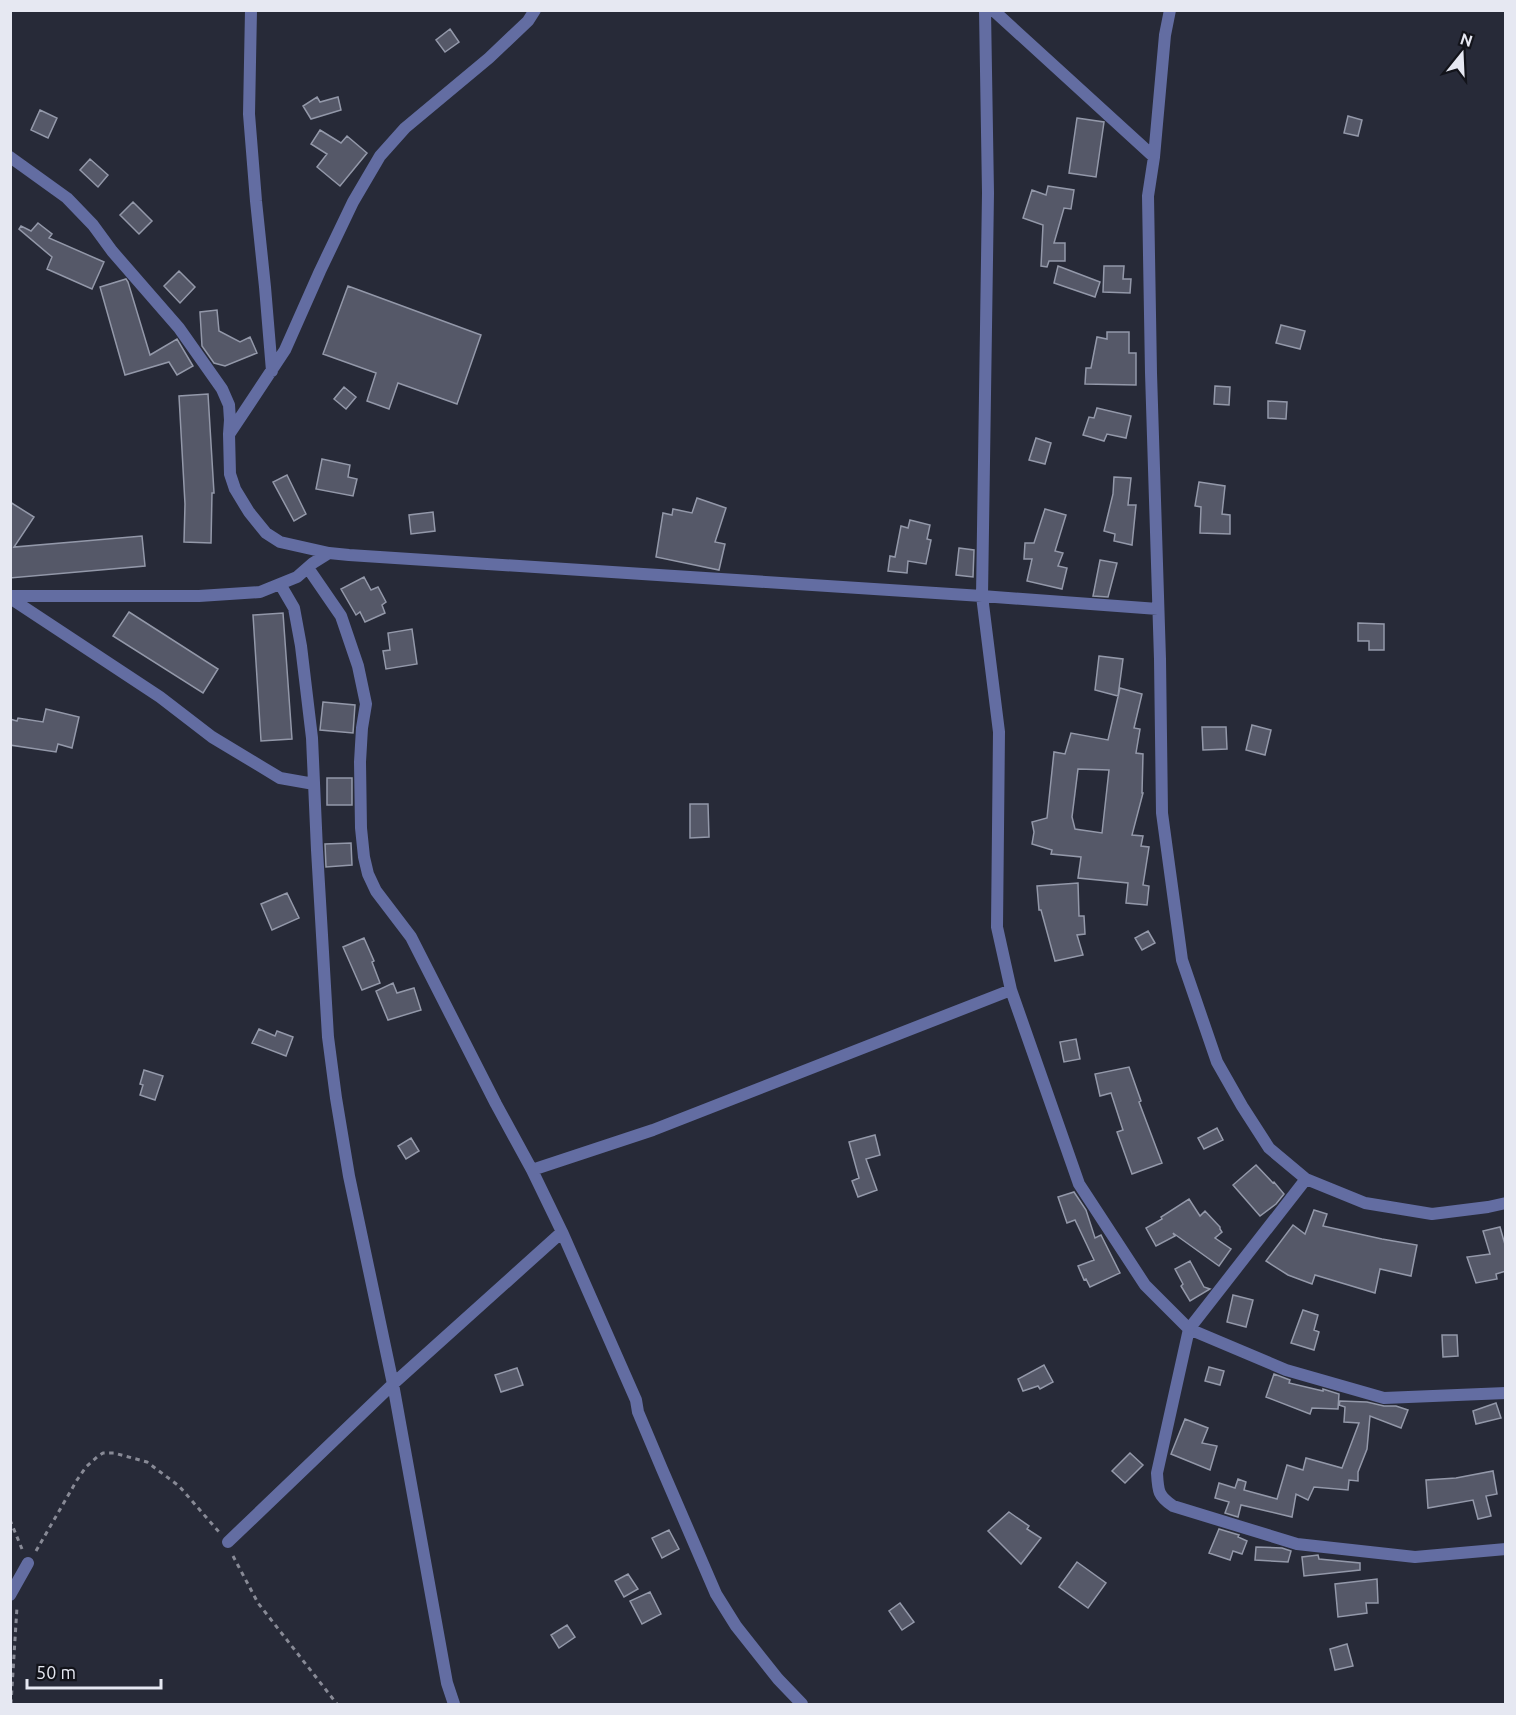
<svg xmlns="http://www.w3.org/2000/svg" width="1516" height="1715" font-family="Ubuntu,sans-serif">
	<rect width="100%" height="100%" fill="#272a38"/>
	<!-- building -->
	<path fill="#555868" stroke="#9398a9" stroke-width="1.5" fill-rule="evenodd" d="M450,29L459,42L445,52L436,40Z
		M317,97L320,102L338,97L341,110L311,119L303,106Z
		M40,110L57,118L48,138L31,130Z
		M1348,116L1362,120L1358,136L1344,133Z
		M1077,118L1104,122L1096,177L1069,173Z
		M320,130L341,143L347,136L367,153L340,186L317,167L327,154L311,144Z
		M90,159L108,175L98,187L80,170Z
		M1048,186L1074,190L1071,209L1064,208L1054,243H1065V261H1049L1047,267L1041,266L1043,225L1023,218L1032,190L1046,195Z
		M133,202L152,221L139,234L120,215Z
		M38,223L52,234L49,238L104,262L92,289L47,269L52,257L19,229L21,226L31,231Z
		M1058,266L1100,282L1095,297L1054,283Z
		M1104,266H1124L1123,279H1131L1130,293L1103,292Z
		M179,271L195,287L180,303L164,286Z
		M126,279L128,282L150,355L177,339L193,366L177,375L169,362L125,375L100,287Z
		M348,286L481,335L457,404L398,383L389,409L367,401L376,373L323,354Z
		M217,310L219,331L240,342L250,337L257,353L225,366L214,363L202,346L200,312Z
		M1281,325L1305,331L1300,349L1276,343Z
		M1107,332H1129V353H1136V385L1085,384L1086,368H1091L1097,337L1107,339Z
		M1215,386L1230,387L1229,405L1214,404Z
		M344,387L356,397L346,409L334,399Z
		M208,394L214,493H212L211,543L184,542L185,504L179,396Z
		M1268,401L1287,402L1286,419L1268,418Z
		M1097,408L1131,416L1126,438L1107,434L1104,441L1083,435L1089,417L1094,418Z
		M1036,438L1051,443L1045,464L1029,460Z
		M322,459L350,465L348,477L357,479L353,496L316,489Z
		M287,475L306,514L294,521L273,482Z
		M1114,477L1131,478L1128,505H1136L1132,545L1114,541L1115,534L1104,531L1113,494Z
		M1199,482L1225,486L1222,514L1230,515V534L1200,533L1201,507L1195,506Z
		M697,498L726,508L715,542L725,544L719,570L656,557L663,513L672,515L673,509L692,513Z
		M10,502L34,517L14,547L142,536L145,566L10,578Z
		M1045,509L1066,515L1055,551L1063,553L1058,566L1067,568L1062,589L1027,581L1032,559H1024L1025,543H1034Z
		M433,512L435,531L411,534L409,515Z
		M910,520L930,525L927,539L931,540L926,564L908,561L907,573L888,571L890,556L895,557L901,526L908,528Z
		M959,548L974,550L973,577L956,575Z
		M1100,560L1117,563L1108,597L1093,596Z
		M364,577L371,590L378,587L386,602L382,605L385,613L365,622L360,612L356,615L341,589Z
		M129,612L218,669L203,693L113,636Z
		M283,613L292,739L261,741L253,615Z
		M1358,623L1384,624V650H1369V641H1358Z
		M412,629L417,664L386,669L383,651L390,650L388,633Z
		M1099,656L1123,659L1118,696L1095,690Z
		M1120,688L1142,694L1134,728L1140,729L1136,753L1143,754L1142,793H1143L1132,835L1143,836L1141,846L1149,847L1143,885L1149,886L1147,905L1126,903L1128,883L1078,878L1081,857L1051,854L1052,850L1032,844L1034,832L1032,822L1047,818L1054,752L1065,754L1071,733L1108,740ZM1078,769L1109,770L1102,833L1075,829L1072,817Z
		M323,702L355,705L353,733L320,730Z
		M46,709L79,717L72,748L58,744L56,752L10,745V719L17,721L18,718L43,722Z
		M1252,725L1271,730L1265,755L1246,750Z
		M1202,727H1226L1227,749L1203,750Z
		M327,778H352V805H327Z
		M690,804H708L709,837L690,838Z
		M351,843L352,865L326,867L325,844Z
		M1078,883L1079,916H1084L1085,934L1077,935L1083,955L1055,961L1041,910H1039L1037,886Z
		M287,893L299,918L272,930L261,904Z
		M1148,931L1155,943L1142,950L1135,938Z
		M364,938L374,961L372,962L380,983L362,990L343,947Z
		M393,983L397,993L414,988L421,1010L388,1020L376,991Z
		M259,1029L275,1036L277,1031L293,1037L286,1056L252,1043Z
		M1076,1039L1080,1059L1064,1062L1060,1042Z
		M1129,1067L1141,1101L1139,1102L1162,1163L1132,1174L1117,1132L1123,1130L1111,1093L1100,1096L1095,1074Z
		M144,1070L163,1076L155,1100L140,1095L143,1085L140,1084Z
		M1217,1128L1223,1140L1204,1149L1198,1138Z
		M875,1135L880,1155L866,1159L877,1190L858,1197L852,1181L859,1178L849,1142Z
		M411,1138L419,1151L406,1159L398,1146Z
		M1256,1165L1273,1183L1274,1182L1284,1194L1276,1204L1260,1216L1233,1185Z
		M1074,1192L1086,1210L1095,1238L1101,1235L1120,1273L1090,1287L1086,1279L1084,1280L1078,1266L1094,1260L1075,1220L1067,1223L1058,1197Z
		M1189,1199L1200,1216L1205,1211L1220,1227V1229L1222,1232L1215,1238L1231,1249L1219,1266L1173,1233L1175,1236L1156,1246L1146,1228L1162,1219L1161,1217Z
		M1314,1210L1327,1214L1323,1226L1382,1239L1417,1245L1411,1276L1380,1269L1375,1293L1315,1275L1312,1284L1288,1275L1266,1261L1293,1225L1305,1234Z
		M1500,1227L1506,1248V1271L1496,1274L1497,1279L1476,1283L1467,1257L1490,1254L1483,1231Z
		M1190,1261L1204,1287L1210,1289L1190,1301L1181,1286L1183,1284L1175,1269Z
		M1233,1295L1253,1300L1246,1327L1227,1322Z
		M1303,1310L1318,1315L1314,1330L1319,1332L1314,1350L1291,1343Z
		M1442,1335H1457L1458,1356L1443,1357Z
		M1044,1365L1053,1382L1040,1389L1038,1386L1023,1391L1018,1379Z
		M1209,1367L1224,1371L1220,1385L1205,1381Z
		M517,1368L523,1385L501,1392L495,1375Z
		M1274,1374L1290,1380L1289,1383L1323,1391V1389L1339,1394L1338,1409L1312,1408L1310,1414L1266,1397Z
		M1340,1401L1367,1402L1384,1406H1396L1408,1410L1401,1428L1370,1416L1367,1449L1358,1472V1481L1349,1480L1348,1490L1314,1487L1308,1500L1296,1494L1292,1517L1241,1505L1238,1517L1225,1513L1229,1502L1215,1498L1219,1483L1235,1488L1238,1479L1246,1482L1244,1490L1277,1499L1287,1465L1303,1470L1306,1458L1342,1468L1359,1423L1344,1422L1345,1407L1339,1405Z
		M1496,1403L1501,1418L1476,1424L1473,1411Z
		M1185,1419L1208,1428L1202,1443L1217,1446L1210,1470L1171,1454Z
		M1130,1453L1143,1465L1125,1483L1112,1471Z
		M1493,1471L1497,1494L1486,1496L1491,1516L1478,1519L1473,1500L1428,1508L1426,1480L1456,1478Z
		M1009,1512L1029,1526L1027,1529L1041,1538L1021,1564L988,1531Z
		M1219,1529L1239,1535L1238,1537L1247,1541L1242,1554L1233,1551L1230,1560L1209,1553Z
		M669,1530L679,1549L662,1558L652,1538Z
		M1256,1547L1282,1548L1291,1551L1288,1562L1255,1560Z
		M1318,1555L1319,1559L1360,1563V1570L1304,1576L1302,1557Z
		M1077,1562L1106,1583L1088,1608L1059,1587Z
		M628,1574L638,1589L624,1597L615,1581Z
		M1377,1579L1378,1603H1366L1367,1613L1338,1617L1335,1584Z
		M650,1592L661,1614L642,1624L630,1601Z
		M900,1603L914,1622L902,1630L889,1611Z
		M567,1625L575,1637L559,1648L551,1635Z
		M1347,1644L1353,1666L1335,1670L1330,1649Z"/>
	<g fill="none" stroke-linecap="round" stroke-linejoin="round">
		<!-- path -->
		<path stroke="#888a96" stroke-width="3" stroke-dasharray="4.5 4.5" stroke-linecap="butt" d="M10,1520L22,1549
			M36,1551L77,1480L86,1467L97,1457L103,1453H114L147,1462L179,1486L219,1532
			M233,1556L258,1603L337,1704
			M11,1704L17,1607"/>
		<!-- street -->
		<path stroke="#636da2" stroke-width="12" d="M251,10L249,114L256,201L265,287L272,371
			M985,10L988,193L982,596L999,732L997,927L1011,990L1079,1184L1145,1285L1189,1329L1286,1370L1384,1398L1506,1393
			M993,10L1154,157
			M1170,10L1165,35L1154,157L1148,196L1151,373L1160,659L1162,813L1182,960L1217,1062L1242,1106L1269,1148L1306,1179L1365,1203L1432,1214L1488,1207L1506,1203
			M10,157L67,198L93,225L112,251L179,328L222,389L229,405L230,420L229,434L230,474L235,489L249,512L266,533L280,542L329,553L349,555L982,596L1158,609
			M230,433L285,350L320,271L353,202L380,156L405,128L489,58L528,21L535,10
			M308,568L341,616L358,666L366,704L362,728L360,762L361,828L364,857L368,874L376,891L411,937L496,1104L532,1170L562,1232L636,1400L638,1412L662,1469L716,1594L736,1626L778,1679L802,1704
			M280,584L294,608L301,646L312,738L317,850L328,1037L336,1098L349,1176L393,1384L447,1683L454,1704
			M10,596H199L260,592L297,577L313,563L329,553
			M10,598L160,697L212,737L280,778L314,784
			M532,1170L653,1130L1011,990
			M1306,1179L1189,1329L1157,1473C1158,1491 1158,1496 1173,1506L1297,1544L1415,1557L1506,1549
			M228,1542L393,1384L562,1232
			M10,1595L28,1563"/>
	</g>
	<!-- border -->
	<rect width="1516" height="1715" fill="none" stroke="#e6e8f2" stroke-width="24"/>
	<!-- north arrow -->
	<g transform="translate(1462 54) rotate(18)" stroke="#12131a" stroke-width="4.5" paint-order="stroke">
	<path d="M0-4.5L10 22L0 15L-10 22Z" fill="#e6e8f2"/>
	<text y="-9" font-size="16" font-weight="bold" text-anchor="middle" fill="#e6e8f2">N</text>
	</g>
	<!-- scale -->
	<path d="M27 1679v9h134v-9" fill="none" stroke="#e6e8f2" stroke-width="3"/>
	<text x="36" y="1679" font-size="18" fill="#e6e8f2" stroke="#12131a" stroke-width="4.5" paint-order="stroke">50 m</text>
</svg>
